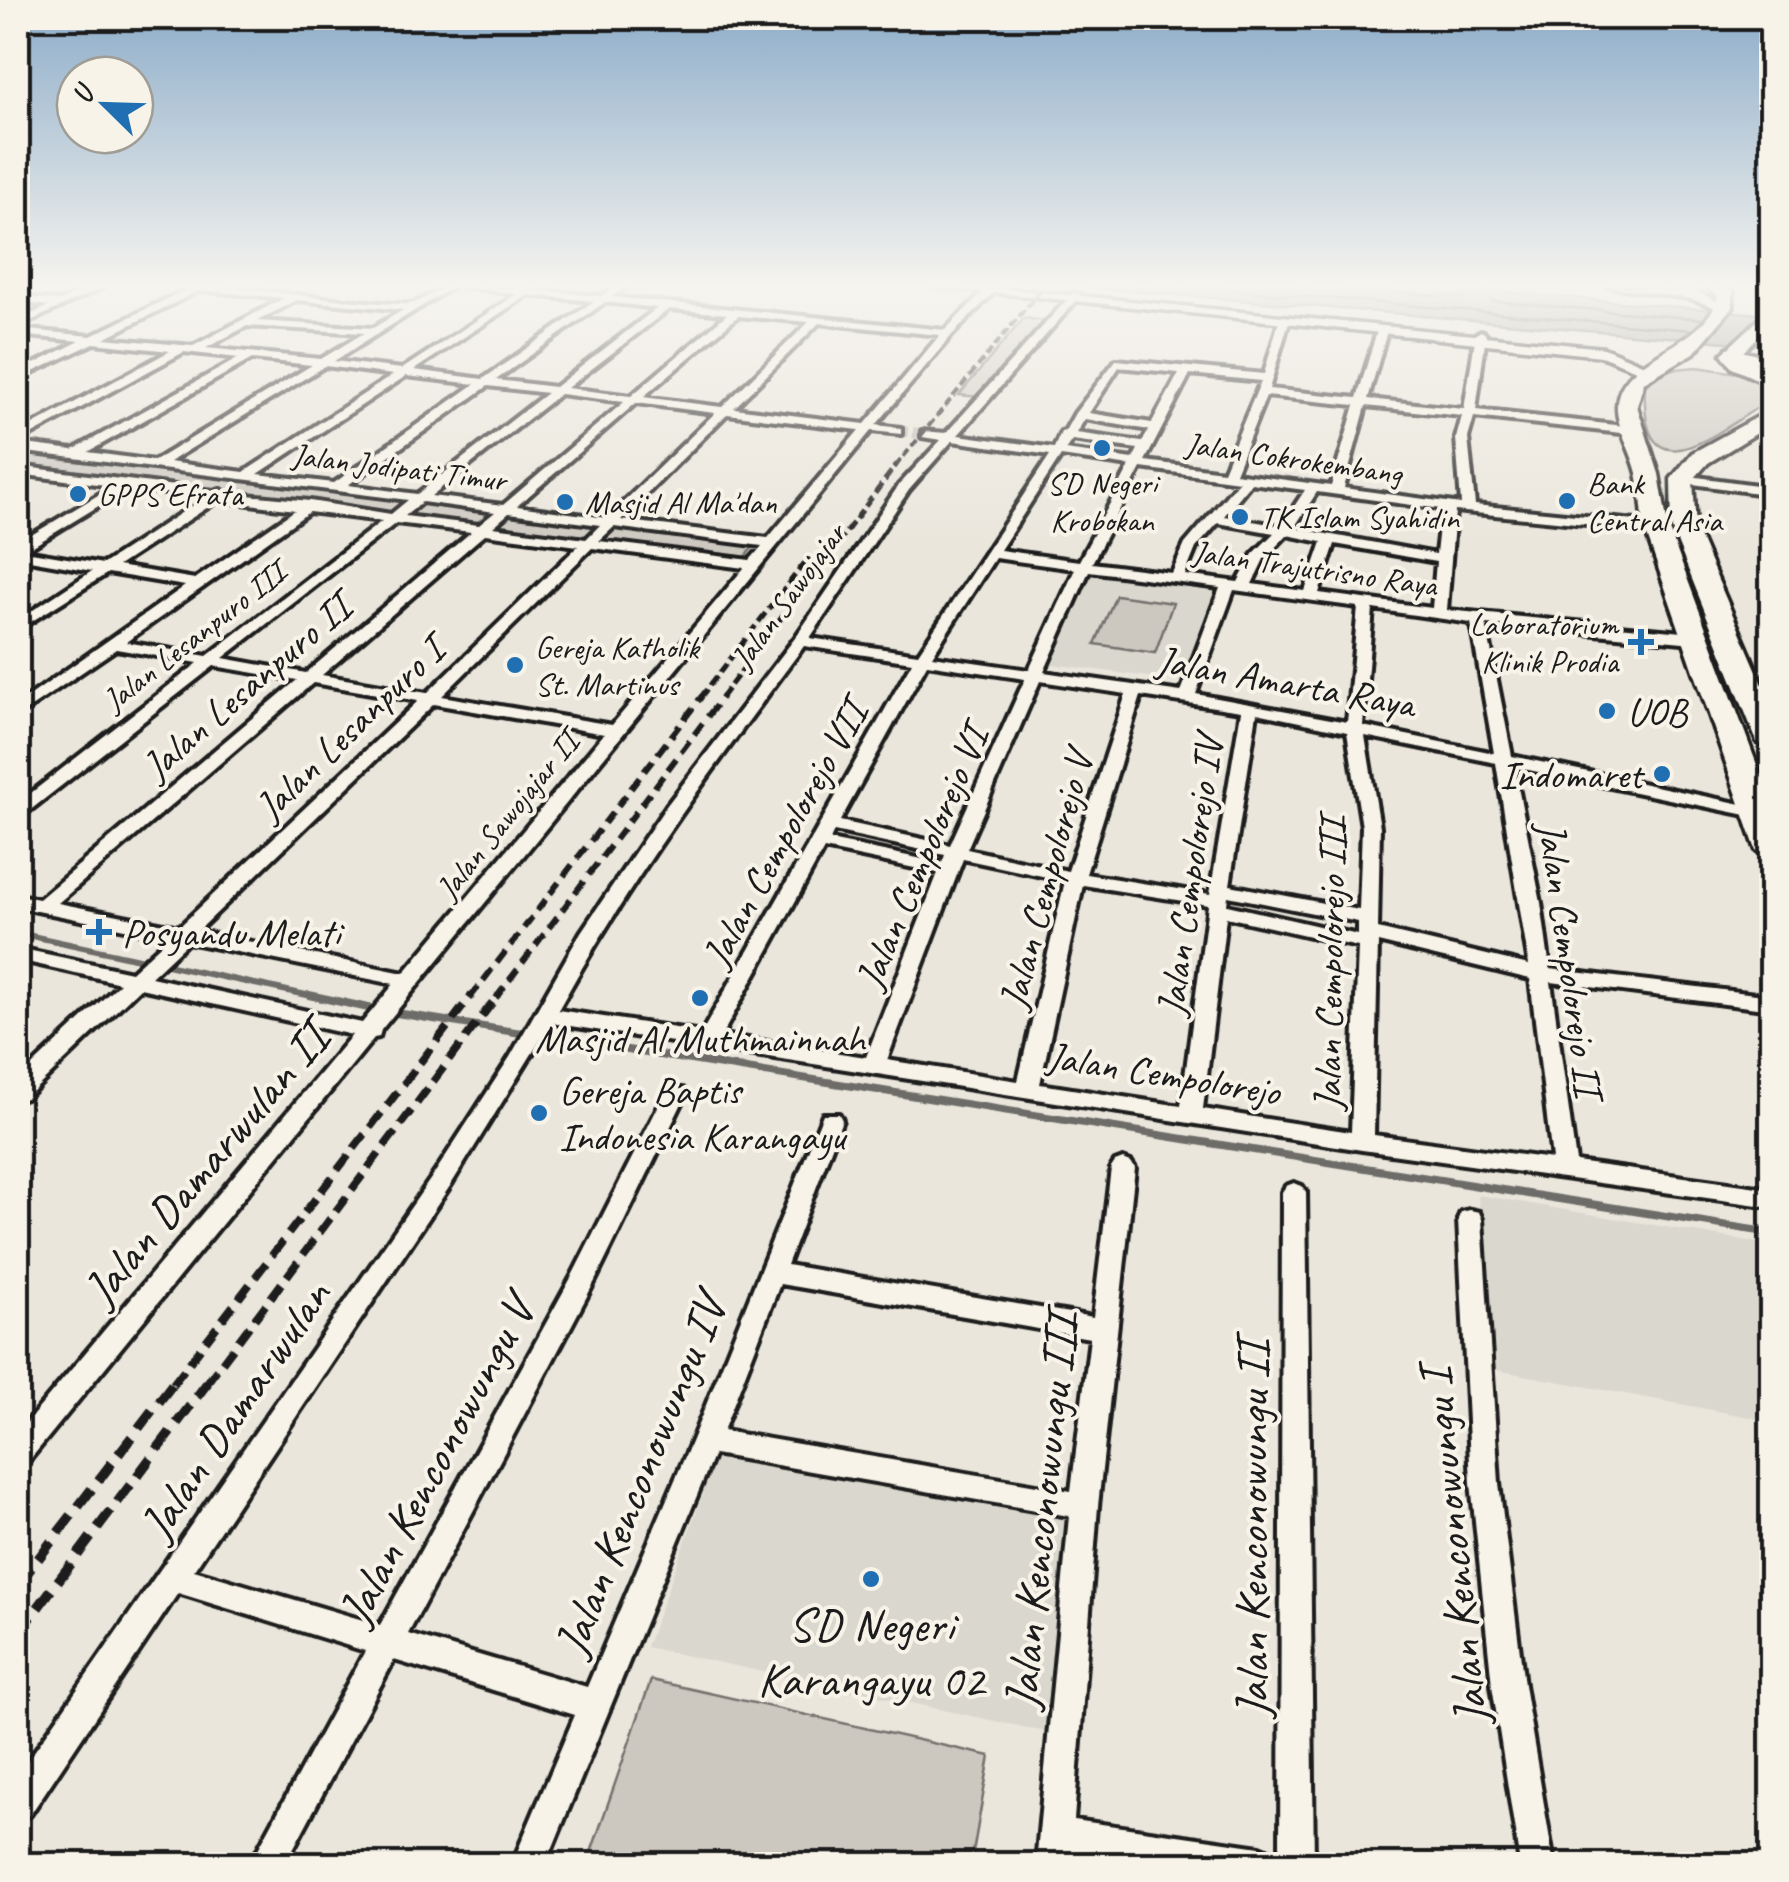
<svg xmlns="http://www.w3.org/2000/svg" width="1789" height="1882" font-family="Caveat,sans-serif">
	<rect width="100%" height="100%" fill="#eae6dc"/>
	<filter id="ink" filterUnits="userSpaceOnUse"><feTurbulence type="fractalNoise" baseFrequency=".01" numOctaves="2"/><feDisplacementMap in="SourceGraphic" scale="20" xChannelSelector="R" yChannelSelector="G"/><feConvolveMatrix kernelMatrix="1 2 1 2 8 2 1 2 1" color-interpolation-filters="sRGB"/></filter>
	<g filter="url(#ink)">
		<!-- built -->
		<path fill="#dad7ce" d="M1088,565L1221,583L1186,682L1045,663Z
			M1478,1195L1771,1245V1421L1491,1369Z
			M720,1448L1081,1511L1051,1733L646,1647Z"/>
		<!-- green -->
		<path fill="#ccc8c0" stroke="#74726e" stroke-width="2.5" d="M1024,318L1045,321L978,397L959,395Z
			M1697,367L1744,374L1771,391V399C1718,431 1640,501 1645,386L1665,370Z
			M18,451L756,543L743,560L18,468Z
			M1116,595L1173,603L1155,653L1095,644Z
			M651,1680L990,1756L971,1864H587Z"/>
		<!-- water -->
		<path fill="#a3a19a" stroke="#6d6c68" stroke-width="2.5" d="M1075,286H1436L1771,315V346Z"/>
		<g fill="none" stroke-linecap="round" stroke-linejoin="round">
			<!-- shore -->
			<path stroke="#52514e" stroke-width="2.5" d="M1187,286L1692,330
				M1324,286L1464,298L1469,286
				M1481,286L1492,301L1702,319"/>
			<!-- stream-far1 -->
			<path stroke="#6d6c68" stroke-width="6" d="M18,933L320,998"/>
			<!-- stream -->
			<path stroke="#6d6c68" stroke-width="8" d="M309,995L378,1010
				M390,1012L1772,1233"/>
			<!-- street-tunnel -->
			<path stroke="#c1beb6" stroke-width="11" stroke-dasharray="11 5" stroke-linecap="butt" d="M897,431L926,434"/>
			<defs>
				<path id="street" d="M92,286H105L18,327V320L49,306L18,302V296L60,301Z
					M182,286C257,286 331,302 405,304C423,305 435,286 454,286L334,361L402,369L517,294L462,286L524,289L540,286L536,290L601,296L616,286H627L612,297L945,330L989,286H1000L952,335L876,425L901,428V434L871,431L381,1030L379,1037L374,1038L28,1462L18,1465V1433L352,1035L140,988L26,1098L18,1100V1079L120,983L18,960V948L131,972L168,938L18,907V895L39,899L297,680L214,666L24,815L18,816V803L198,663L116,649L18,716V704L185,586L108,573L18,630V620L92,571L18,558V543L113,486L18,474V466L214,491L220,489L226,493L310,501L391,514L408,500L18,451V443L73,450L239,358L184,352L18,442V433L170,351L94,343L18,379V372L80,341L18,335V329L91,336L187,289ZM200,290L284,298L193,346L104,338ZM528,295L594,301L483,379L414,370ZM297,300L403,310L373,328L257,321ZM605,302L657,308L555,387L496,380ZM669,309L727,314L631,396L567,388ZM738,316L809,322L722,407L643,397ZM819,323L940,335L865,424L734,408ZM247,326L364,333L321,359L206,348ZM252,359L312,365L154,461L88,452ZM325,366L393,375L244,472L169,462ZM406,376L475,384L334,483L258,474ZM488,386L547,393L417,494L348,485ZM560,394L624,402L503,505L431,496ZM636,403L715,413L607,518L517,506ZM727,414L859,430L768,538L621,520ZM128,488L204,498L103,564L25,551ZM219,500L295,510L195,579L118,566ZM422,502L495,512L479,525L405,516ZM309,512L382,521L207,656L126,642ZM509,513L600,525L586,539L493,527ZM396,523L471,532L306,673L223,658ZM614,527L762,546L750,560L599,541ZM485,534L578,546L427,693L322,675ZM592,548L744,568L612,725L442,696ZM313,683L418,701L179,927L58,903ZM434,704L604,734L404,973L198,931ZM188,942L394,984L362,1023L151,977Z
					M1073,293L1081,295L958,435L1054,448L1061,432L1065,431L1075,413L1116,360L1264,374L1279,321L1284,318L1289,321L1269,389L1357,398L1377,331L1382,328L1387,331L1368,399L1464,409L1476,334L1481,331L1486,334L1476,410L1635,427L1637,430L1631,434L1474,417L1468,438L1475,505L1656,523L1663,527L1656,531L1455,511L1447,610L1694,633L1702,638L1694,643L1486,624L1512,756L1756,807L1765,812L1756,817L1514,767L1541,903L1550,969L1772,996V1010L1551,982L1576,1162L1772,1189V1207L1362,1150L551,1023L452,1183L194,1570L380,1625L572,1276L664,1095L667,1089H683L686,1095L595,1281L408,1634L587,1687L692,1440L823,1114H839L842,1120L787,1265L1093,1317L1111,1168L1115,1162L1123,1159L1131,1162L1135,1168L1098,1506L1074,1820L1260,1847L1272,1852L1277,1864H1146L1071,1854L1070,1864H1036L1069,1516L714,1454L546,1864H512L575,1715L394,1660L285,1864H250L365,1651L178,1593L30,1815L18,1820V1775L436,1171L510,1057L581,932L667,805L795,638L899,485L941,440L922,437V431L946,433ZM1119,367L1179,373L1152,423L1089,413ZM1190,374L1261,381L1223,471L1145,461ZM1266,396L1355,405L1331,486L1235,473ZM1366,406L1462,416L1456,438L1461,504L1344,488ZM1085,419L1149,430L1142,442L1076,433ZM1072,440L1138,449L1133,459L1065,450ZM952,441L1050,455L918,654L810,638L909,490ZM1061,456L1130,466L1079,561L1000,550ZM1141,468L1239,481L1185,544L1172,573L1092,563ZM1251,483L1305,490L1281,526L1224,516ZM1317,492L1441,509L1436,554L1294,528ZM1218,523L1274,533L1253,554L1238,582L1185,575L1196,548ZM1287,535L1322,542L1305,591L1252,584L1264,559ZM1335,544L1436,562L1432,608L1319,593ZM995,558L1075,569L1029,670L932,656ZM1089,571L1220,588L1181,692L1044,672ZM1234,590L1358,607L1347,722L1196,694ZM1373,609L1471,623L1494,753L1363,726ZM804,646L912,662L702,1032L558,1010C629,881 716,764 804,646ZM927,664L1025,679L950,845L840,821ZM1040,681L1126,694L1068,871L967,849ZM1141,696L1241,711L1210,894L1086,874ZM1257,713L1347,732L1362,827L1359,910L1230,885ZM1365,736L1496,763L1529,965L1378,929L1380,827ZM834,831L945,855L942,863L830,840ZM824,849L938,873L866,1057L722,1035ZM963,859L1065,881L1018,1081L887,1060ZM1083,885L1208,905L1181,1106L1040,1084ZM1228,896L1358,922V935L1227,905ZM1226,917L1358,947L1351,1132L1203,1109ZM1378,942L1530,979L1552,1159L1374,1135ZM780,1284L1090,1338L1071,1491L723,1431Z
					M1682,475L1772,487V495L1678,482L1676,479Z
					M1294,1183L1302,1186L1306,1192L1314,1864H1280L1282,1192L1286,1186Z
					M1470,1210L1479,1212L1482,1219L1499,1483L1524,1685L1554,1864H1520L1492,1685L1471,1483L1458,1219L1461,1212Z"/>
				<path id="secondary" d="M932,286H980L1604,348L1654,369L1646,374L1601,356Z
					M1607,286L1695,291L1731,307L1724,311L1692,299Z
					M1727,348L1772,358V367L1727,354Z"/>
				<path id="highway" d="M1706,286L1733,290V307L1694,353L1644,382L1637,406L1659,474L1668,527L1772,805V860L1756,850L1644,527C1642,509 1641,490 1637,473C1632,452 1616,426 1617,406C1619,353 1704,351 1718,296Z
					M1772,307V323L1741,354L1772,372V386L1732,368L1722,354Z
					M1772,409V424L1708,463L1693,480L1696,529L1772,706V751L1757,742L1672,529L1671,479L1692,453Z"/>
			</defs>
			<!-- street casing -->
			<use href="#street" stroke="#1c1c1c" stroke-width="8"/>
			<!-- secondary casing -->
			<use href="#secondary" stroke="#1c1c1c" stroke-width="7"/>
			<!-- highway casing -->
			<use href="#highway" stroke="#1c1c1c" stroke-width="7"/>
			<!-- street -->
			<use href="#street" fill="#f7f3e8" fill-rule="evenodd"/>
			<!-- secondary -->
			<use href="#secondary" fill="#f7f3e8" fill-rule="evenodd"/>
			<!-- highway -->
			<use href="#highway" fill="#f7f3e8" fill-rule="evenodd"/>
			<!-- rail-far4 -->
			<path stroke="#1c1c1c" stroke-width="4" stroke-dasharray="9 4" stroke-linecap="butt" d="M895,467L1044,286"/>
			<!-- rail-far3 -->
			<path stroke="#1c1c1c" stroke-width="5" stroke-dasharray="11 5" stroke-linecap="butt" d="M700,698L809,557
				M721,698L897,464"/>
			<!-- rail-far2 -->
			<path stroke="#1c1c1c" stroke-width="6" stroke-dasharray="14 8" stroke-linecap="butt" d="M470,998L702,696
				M496,998L723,696"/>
			<!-- rail-far1 -->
			<path stroke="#1c1c1c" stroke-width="8" stroke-dasharray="18 9" stroke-linecap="butt" d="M173,1384L472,995
				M206,1384L498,995"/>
			<!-- rail -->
			<path stroke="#1c1c1c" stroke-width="10" stroke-dasharray="22 11" stroke-linecap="butt" d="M18,1585L174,1382
				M18,1634L208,1382"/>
		</g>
	</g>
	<!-- sky -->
	<linearGradient id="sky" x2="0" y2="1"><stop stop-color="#8cacc9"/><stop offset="0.52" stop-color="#f6f4ef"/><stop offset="1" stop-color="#f6f4ef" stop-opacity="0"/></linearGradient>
	<rect width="1789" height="550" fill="url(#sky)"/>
	<!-- markers -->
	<g fill="#1f6fb2" stroke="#f7f3e8" stroke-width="4">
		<circle cx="1102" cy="448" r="10"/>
		<circle cx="78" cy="494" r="10"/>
		<circle cx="1567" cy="501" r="10"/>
		<circle cx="565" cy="502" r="10"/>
		<circle cx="1240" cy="517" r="10"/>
		<path d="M1636 627h10v10h10v10h-10v10h-10v-10h-10v-10h10z"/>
		<circle cx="515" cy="665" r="10"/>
		<circle cx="1607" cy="711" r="10"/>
		<circle cx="1662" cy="774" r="10"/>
		<path d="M94 917h10v10h10v10h-10v10h-10v-10h-10v-10h10z"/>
		<circle cx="700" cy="998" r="10"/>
		<circle cx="539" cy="1113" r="10"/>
		<circle cx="871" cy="1579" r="10"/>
	</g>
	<g text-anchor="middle" stroke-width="8" stroke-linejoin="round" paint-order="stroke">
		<!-- far-street labels -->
		<g font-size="32" fill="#1c1c1c" stroke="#f7f3e8">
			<text transform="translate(1294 458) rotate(8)" y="11">Jalan Cokrokembang</text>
			<text transform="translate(399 467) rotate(7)" y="11">Jalan Jodipati Timur</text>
			<text transform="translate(1315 568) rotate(8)" y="11">Jalan Trajutrisno Raya</text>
			<text transform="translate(788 596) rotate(-54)" y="11">Jalan Sawojajar</text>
			<text transform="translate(194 636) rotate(-38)" y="11">Jalan Lesanpuro III</text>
			<text transform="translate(507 815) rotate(-51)" y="11">Jalan Sawojajar II</text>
		</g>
		<!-- far-poi labels -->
		<g font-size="32" fill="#1c1c1c" stroke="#f7f3e8" text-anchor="start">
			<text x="1102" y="494" text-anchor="middle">SD Negeri<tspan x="1102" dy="37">Krobokan</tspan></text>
			<text x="1587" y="494">Bank<tspan x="1587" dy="37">Central Asia</tspan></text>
			<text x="98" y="505">GPPS Efrata</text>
			<text x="585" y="513">Masjid Al Ma'dan</text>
			<text x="1260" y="528">TK Islam Syahidin</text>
			<text x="1618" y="635" text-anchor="end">Laboratorium<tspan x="1618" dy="37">Klinik Prodia</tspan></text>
			<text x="535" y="658">Gereja Katholik<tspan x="535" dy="37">St. Martinus</tspan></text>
		</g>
		<!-- street labels -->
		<g font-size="40" fill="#1c1c1c" stroke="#f7f3e8">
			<text transform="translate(1286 681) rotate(10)" y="14">Jalan Amarta Raya</text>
			<text transform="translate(246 686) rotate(-41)" y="14">Jalan Lesanpuro II</text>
			<text transform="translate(349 728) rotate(-44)" y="14">Jalan Lesanpuro I</text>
			<text transform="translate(784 833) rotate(-61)" y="14">Jalan Cempolorejo VII</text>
			<text transform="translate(921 857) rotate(-67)" y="14">Jalan Cempolorejo VI</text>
			<text transform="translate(1189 876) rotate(-82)" y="14">Jalan Cempolorejo IV</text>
			<text transform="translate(1045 880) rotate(-75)" y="14">Jalan Cempolorejo V</text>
			<text transform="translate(1571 959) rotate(82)" y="14">Jalan Cempolorejo II</text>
			<text transform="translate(1329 964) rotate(-89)" y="14">Jalan Cempolorejo III</text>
			<text transform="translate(1164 1073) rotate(9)" y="14">Jalan Cempolorejo</text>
		</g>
		<!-- poi labels -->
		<g font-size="40" fill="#1c1c1c" stroke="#f7f3e8" text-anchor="start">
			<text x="1627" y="725">UOB</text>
			<text x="1642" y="788" text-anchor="end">Indomaret</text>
			<text x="122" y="946">Posyandu Melati</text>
			<text x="700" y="1052" text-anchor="middle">Masjid Al Muthmainnah</text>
			<text x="559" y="1104">Gereja Baptis<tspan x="559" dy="46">Indonesia Karangayu</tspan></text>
		</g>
		<!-- near-street labels -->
		<g font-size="48" fill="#1c1c1c" stroke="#f7f3e8">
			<text transform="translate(205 1163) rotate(-50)" y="17">Jalan Damarwulan II</text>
			<text transform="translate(234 1409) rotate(-56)" y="17">Jalan Damarwulan</text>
			<text transform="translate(435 1460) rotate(-62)" y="17">Jalan Kenconowungu V</text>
			<text transform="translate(639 1475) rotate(-68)" y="17">Jalan Kenconowungu IV</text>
			<text transform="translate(1040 1511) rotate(-84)" y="17">Jalan Kenconowungu III</text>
			<text transform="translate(1251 1529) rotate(-90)" y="17">Jalan Kenconowungu II</text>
			<text transform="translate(1452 1547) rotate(-96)" y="17">Jalan Kenconowungu I</text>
		</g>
		<!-- near-poi labels -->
		<g font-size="48" fill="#1c1c1c" stroke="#f7f3e8">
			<text x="871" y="1641">SD Negeri<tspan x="871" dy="55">Karangayu 02</tspan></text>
		</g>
	</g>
	<!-- margin -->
	<rect width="1789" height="1882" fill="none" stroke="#f7f3e8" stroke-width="60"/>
	<rect x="30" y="30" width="1729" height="1822" fill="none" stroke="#1c1c1c" stroke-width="4" filter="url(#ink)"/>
	<!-- north arrow -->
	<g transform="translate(105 105) rotate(293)"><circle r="48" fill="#f7f3e8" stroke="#9f9d96" stroke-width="2.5"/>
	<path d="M0-8L18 38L0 25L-18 38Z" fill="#1f6fb2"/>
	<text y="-15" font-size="28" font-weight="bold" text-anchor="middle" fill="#1c1c1c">U</text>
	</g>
</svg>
